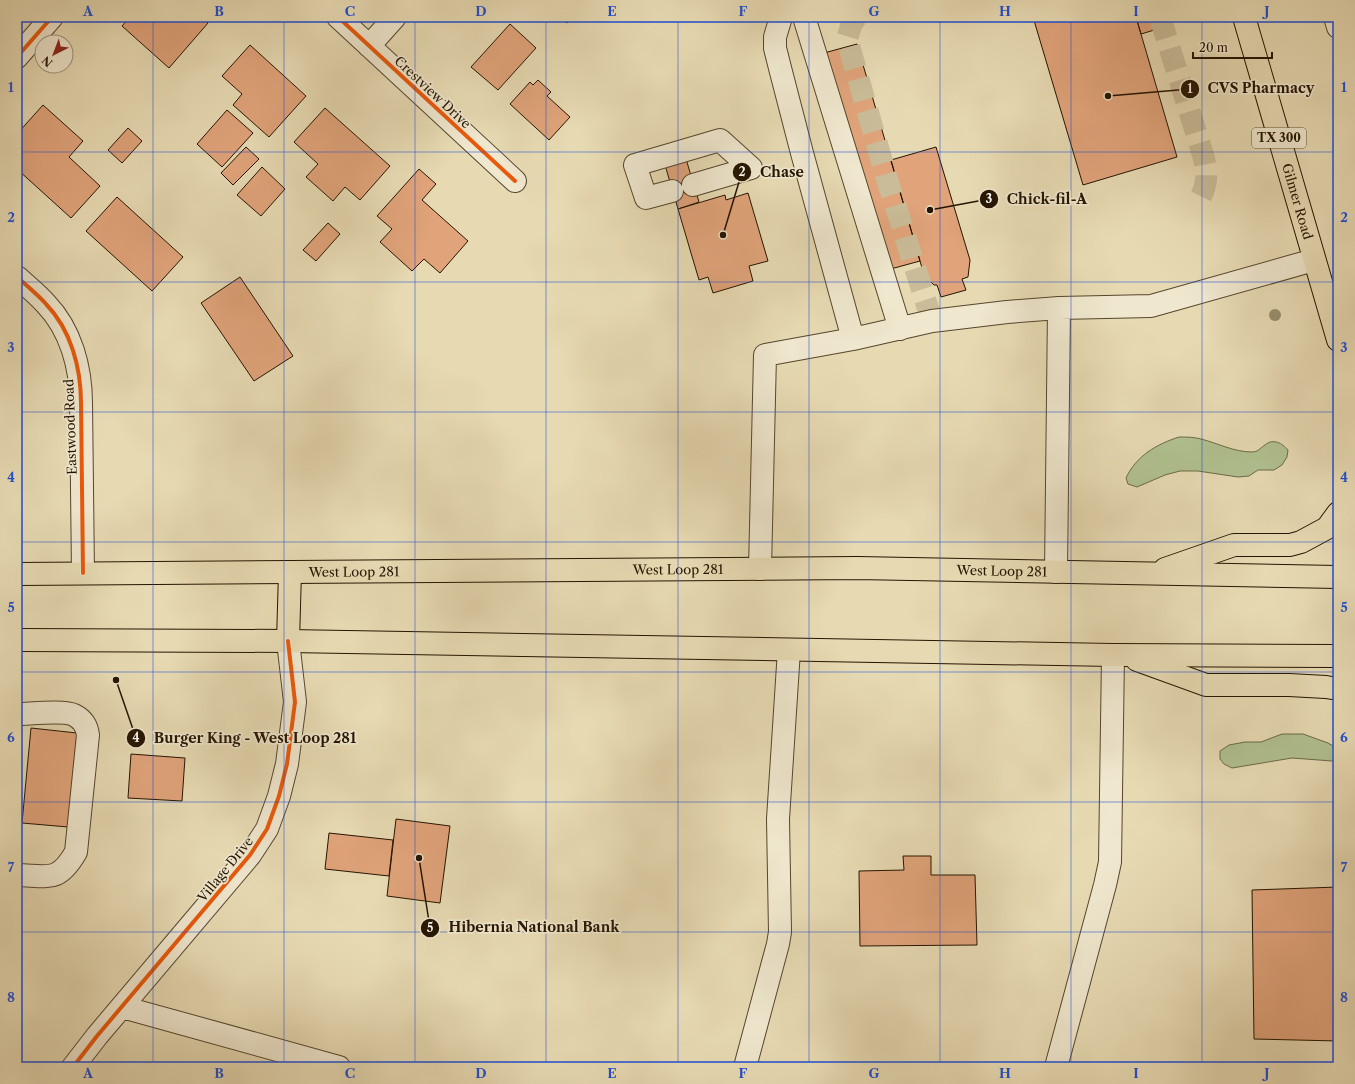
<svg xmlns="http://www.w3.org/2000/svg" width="1355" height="1084" font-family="'Libre Caslon Text',serif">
	<rect width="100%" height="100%" fill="#e7dab3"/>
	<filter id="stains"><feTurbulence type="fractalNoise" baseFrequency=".005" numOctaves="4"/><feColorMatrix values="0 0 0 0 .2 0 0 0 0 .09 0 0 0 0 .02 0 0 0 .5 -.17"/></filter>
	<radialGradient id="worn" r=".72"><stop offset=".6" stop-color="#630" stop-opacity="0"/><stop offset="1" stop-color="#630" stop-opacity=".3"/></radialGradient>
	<!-- grass -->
	<path fill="#b1c190" stroke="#6a6a48" d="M1179,437C1186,437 1194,437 1201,439C1217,443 1234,452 1252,452C1258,452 1260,448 1265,445C1273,438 1282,443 1288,450L1287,457L1282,465L1274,470H1258L1249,476L1238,477L1198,471H1180L1165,475L1137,487L1128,484L1126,478C1136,456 1157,444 1179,437Z
		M1282,734H1303L1328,743L1338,749V759L1332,761L1292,758L1232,768L1224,764L1220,759V751L1229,745L1245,742H1261Z"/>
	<!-- building -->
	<path fill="#e0a37a" stroke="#241400" d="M130,17H201L208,23L169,68L122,26Z
		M560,17H573L567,23Z
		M1033,17H1136L1177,157L1083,185Z
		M1136,17H1157L1161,28L1141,34Z
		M510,24L536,48L498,90L471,67Z
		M857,44L920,261L887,270L824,53Z
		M250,45L306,96L269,137L233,105L242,94L222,76Z
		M538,80L551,92L547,96L570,117L549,140L510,104L530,82L533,85Z
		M43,105L83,141L69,157L100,186L71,218L17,169V134Z
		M325,108L390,166L360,200L345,187L333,201L306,177L318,164L294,142Z
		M227,110L253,133L222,167L197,144Z
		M128,128L142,141L122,163L108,150Z
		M246,147L259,159L233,185L221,173Z
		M936,147L970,260L968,277L962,279L966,290L941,297L937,285H934L924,275L891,160Z
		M686,159L699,202L678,209L665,165Z
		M262,167L285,189L261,216L237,195Z
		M419,169L436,184L422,200L468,241L440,273L424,259L412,271L380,242L392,229L377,216Z
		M748,193L768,261L749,266L753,281L713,293L708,277L699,280L678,209L725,195L726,200Z
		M117,197L183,257L152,291L86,231Z
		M328,223L340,234L316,261L303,250Z
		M240,277L293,356L254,381L201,303Z
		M31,728L77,733L68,827L22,823Z
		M131,754L185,758L182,801L128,798Z
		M396,819L450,826L440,903L387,896Z
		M329,833L393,840L389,876L325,869Z
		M903,856H931V875H975L977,945L860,946L859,871L904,870Z
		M1338,887V1041L1254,1039L1252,890Z"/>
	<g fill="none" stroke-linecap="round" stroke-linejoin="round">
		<!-- minor-tunnel -->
		<path stroke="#cabc98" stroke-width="22" stroke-dasharray="22 11" stroke-linecap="butt" d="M857,17L852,23L847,39L887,179L932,321
			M1160,17L1203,155C1208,174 1208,185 1198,202"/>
		<defs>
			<path id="minor" d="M338,17L515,181
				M781,17L775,37V48L780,68L802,153L853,339
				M804,17L900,329
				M1335,17L1338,27
				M369,46L395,17
				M17,57L52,17
				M693,185L751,168
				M672,191L646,198L635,165L720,140L751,168
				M17,277C27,286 37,294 46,304C71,330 81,368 81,403L83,573
				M760,569L765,355L853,339L932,321L1007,312L1059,308L1151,306L1314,260
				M1056,572L1059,308
				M17,714C29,714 64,710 74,715C82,719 87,726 88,735L76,852C58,883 49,876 17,875
				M122,1007L339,1067
				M73,1067L97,1036L250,855L267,829L279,796L287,764L295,702L288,641
				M745,1067L778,944L780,932L778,819L789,650
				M1056,1067L1105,885L1110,862L1113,655"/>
			<g id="major">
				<path id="s1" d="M1244,17L1338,340"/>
			</g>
			<g id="highway">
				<path d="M1165,569L1234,545H1290L1301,542L1327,528L1338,513"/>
				<path id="s2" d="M17,574L857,568L1338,577"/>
				<path d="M17,640L288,641L1113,655L1338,656"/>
				<path d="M288,641L290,572"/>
				<path d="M1137,660L1206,685H1289L1326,687L1338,689"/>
			</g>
		</defs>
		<!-- minor casing -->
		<use href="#minor" stroke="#55462d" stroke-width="24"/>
		<!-- major casing -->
		<use href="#major" stroke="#241400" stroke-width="24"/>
		<!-- highway casing -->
		<use href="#highway" stroke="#241400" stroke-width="24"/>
		<!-- minor -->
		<use href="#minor" stroke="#efe7ce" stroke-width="22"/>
		<!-- major -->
		<use href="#major" stroke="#e7dab3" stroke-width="22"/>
		<!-- highway -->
		<use href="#highway" stroke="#e7dab3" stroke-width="22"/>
		<defs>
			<path id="cycleway" d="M338,17L515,181
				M17,57L52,17
				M17,277C27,286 37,294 46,304C71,330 81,368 81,403L83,573
				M73,1067L97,1036L250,855L267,829L279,796L287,764L295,702L288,641"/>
		</defs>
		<!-- cycleway casing -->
		<use href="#cycleway" stroke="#efe7ce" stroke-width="6"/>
		<!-- cycleway -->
		<use href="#cycleway" stroke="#e8590c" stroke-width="4"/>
	</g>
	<!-- trees -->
	<circle fill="#978f6c" cx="1275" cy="315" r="6"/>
	<!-- grid -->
	<path fill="none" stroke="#1d4ed8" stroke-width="1" stroke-opacity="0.55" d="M153,17V1067M284,17V1067M415,17V1067M546,17V1067M678,17V1067M809,17V1067M940,17V1067M1071,17V1067M1202,17V1067M17,152H1338M17,282H1338M17,412H1338M17,542H1338M17,672H1338M17,802H1338M17,932H1338"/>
	<g text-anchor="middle" stroke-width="3.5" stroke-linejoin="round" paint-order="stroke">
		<!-- shield labels -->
		<rect fill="#efe7ce" stroke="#61533e" stroke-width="1" x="1252" y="128" width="54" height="20" rx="3"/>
		<g font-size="12" font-weight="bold" fill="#241400">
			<text x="1279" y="142">TX 300</text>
		</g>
		<!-- street labels -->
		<g font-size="13" fill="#241400" stroke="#efe7ce">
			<text transform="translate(433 92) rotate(43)" y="5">Crestview Drive</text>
			<text dy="5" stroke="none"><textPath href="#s1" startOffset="192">Gilmer Road</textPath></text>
			<text transform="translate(70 427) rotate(-92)" y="5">Eastwood Road</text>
			<text dy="5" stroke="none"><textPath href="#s2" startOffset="661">West Loop 281</textPath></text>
			<text dy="5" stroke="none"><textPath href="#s2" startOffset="337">West Loop 281</textPath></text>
			<text dy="5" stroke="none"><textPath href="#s2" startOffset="985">West Loop 281</textPath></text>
			<text transform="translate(225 869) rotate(-51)" y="5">Village Drive</text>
		</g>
	</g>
	<!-- callouts -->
	<path fill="none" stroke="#241400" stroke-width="1.5" d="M1108 96L1190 89M723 235L742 172M930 210L989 199M116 680L136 738M419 858L430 928"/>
	<g fill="#241400" stroke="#efe7ce" stroke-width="1.5">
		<circle cx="1108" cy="96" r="4"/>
		<circle cx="723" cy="235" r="4"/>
		<circle cx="930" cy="210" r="4"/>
		<circle cx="116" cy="680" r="4"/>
		<circle cx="419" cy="858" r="4"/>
		<circle cx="1190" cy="89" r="10"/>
		<circle cx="742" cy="172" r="10"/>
		<circle cx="989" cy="199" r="10"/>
		<circle cx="136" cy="738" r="10"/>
		<circle cx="430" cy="928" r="10"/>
	</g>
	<g font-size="12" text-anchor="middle" font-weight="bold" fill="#fff">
		<text x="1190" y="93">1</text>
		<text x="742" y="176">2</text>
		<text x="989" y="203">3</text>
		<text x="136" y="742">4</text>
		<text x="430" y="932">5</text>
	</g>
	<g font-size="14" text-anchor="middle" font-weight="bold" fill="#241400" stroke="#efe7ce" stroke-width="3.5" stroke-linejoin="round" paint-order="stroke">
		<text x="1261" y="93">CVS Pharmacy</text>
		<text x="782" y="177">Chase</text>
		<text x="1047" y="204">Chick-fil-A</text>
		<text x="255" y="743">Burger King - West Loop 281</text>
		<text x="534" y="932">Hibernia National Bank</text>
	</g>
	<!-- margin -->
	<rect width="1355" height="1084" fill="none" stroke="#e7dab3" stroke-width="44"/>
	<!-- north arrow -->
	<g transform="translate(54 54) rotate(222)"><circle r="19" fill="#efe7ce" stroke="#9e937c"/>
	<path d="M0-3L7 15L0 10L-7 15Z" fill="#8f2418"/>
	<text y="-6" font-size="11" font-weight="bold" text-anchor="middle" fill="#241400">N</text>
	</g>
	<!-- scale -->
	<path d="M1193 52v6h79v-6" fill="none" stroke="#241400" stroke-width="2"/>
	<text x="1199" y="52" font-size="12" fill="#241400" stroke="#efe7ce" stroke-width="3" paint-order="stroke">20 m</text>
	<rect x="22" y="22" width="1311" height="1040" fill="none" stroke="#1d4ed8" stroke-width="1.5"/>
	<g font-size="13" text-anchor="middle" font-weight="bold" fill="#1d4ed8">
		<text x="88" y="16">A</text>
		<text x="219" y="16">B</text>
		<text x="350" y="16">C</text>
		<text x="481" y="16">D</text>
		<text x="612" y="16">E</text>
		<text x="743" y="16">F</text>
		<text x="874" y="16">G</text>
		<text x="1005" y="16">H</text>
		<text x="1136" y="16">I</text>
		<text x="1267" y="16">J</text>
		<text x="11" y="92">1</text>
		<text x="1344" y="92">1</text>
		<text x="11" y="222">2</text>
		<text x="1344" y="222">2</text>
		<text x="11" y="352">3</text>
		<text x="1344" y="352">3</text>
		<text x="11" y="482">4</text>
		<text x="1344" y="482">4</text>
		<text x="11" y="612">5</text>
		<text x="1344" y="612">5</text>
		<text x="11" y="742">6</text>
		<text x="1344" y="742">6</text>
		<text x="11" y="872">7</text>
		<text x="1344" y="872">7</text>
		<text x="11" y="1002">8</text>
		<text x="1344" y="1002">8</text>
		<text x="88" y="1078">A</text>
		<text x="219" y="1078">B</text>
		<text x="350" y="1078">C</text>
		<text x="481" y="1078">D</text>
		<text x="612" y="1078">E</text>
		<text x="743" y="1078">F</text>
		<text x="874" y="1078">G</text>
		<text x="1005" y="1078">H</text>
		<text x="1136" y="1078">I</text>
		<text x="1267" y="1078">J</text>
	</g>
	<rect width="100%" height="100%" filter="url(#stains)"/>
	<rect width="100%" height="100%" fill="url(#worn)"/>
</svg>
